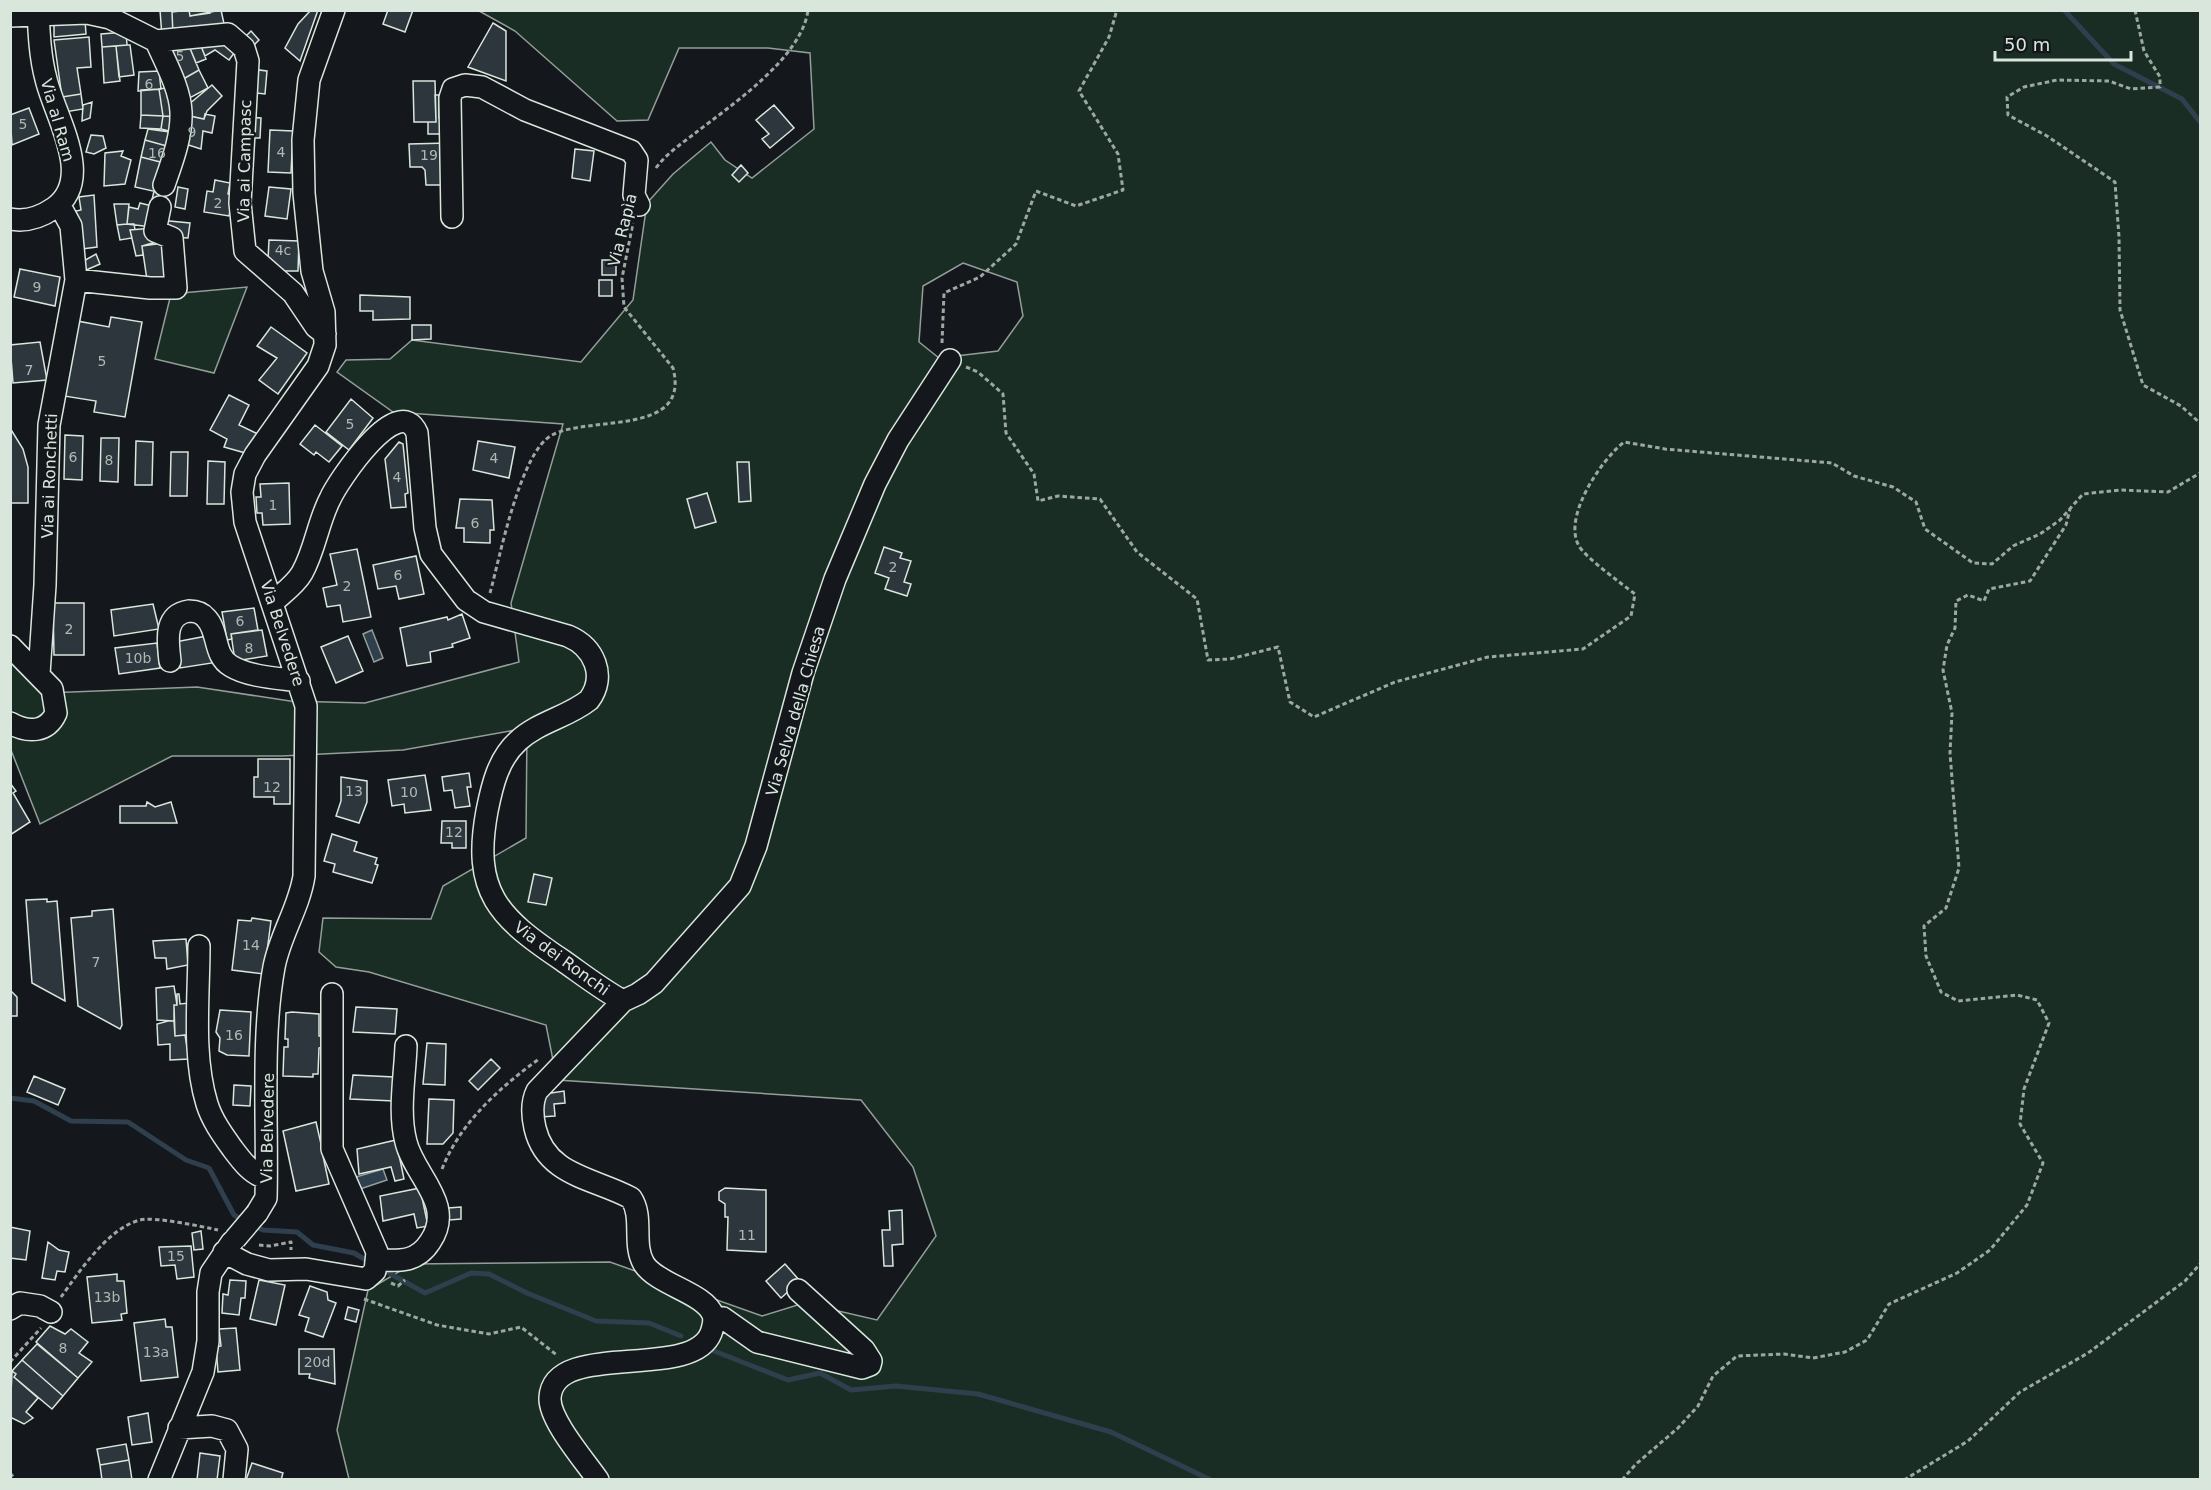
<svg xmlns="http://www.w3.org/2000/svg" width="2211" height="1490" font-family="'DejaVu Sans',sans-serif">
	<rect width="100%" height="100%" fill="#14181c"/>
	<!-- green -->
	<path fill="#1a2d24" stroke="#939e99" stroke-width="1.5" fill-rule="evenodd" d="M479,11H2200V1479H349L337,1430L368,1290L412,1264L610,1262L762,1316L804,1303L877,1320L936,1236L913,1167L861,1100L557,1080L546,1025L369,972L336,967L319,952L323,918L431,919L443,886L526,838L527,728L403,750L282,756H172L40,824L11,750V660L46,693L197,687L290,701L365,703L519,662L511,603L563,424L393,412L337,372L346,360L390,359L412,340L581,362L633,300L647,203L673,174L711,142L725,160L752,178L814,129L810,53L768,48H679L648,120L617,121L515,31ZM963,263L1017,282L1023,316L998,351L939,358L919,342L923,286Z
		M247,287L214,373L155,359L171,294Z"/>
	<!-- water -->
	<path fill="#2f3f4d" stroke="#939e99" stroke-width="1.5" d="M372,630L383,658L374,662L363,634Z
		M383,1169L387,1180L360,1189L356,1177Z"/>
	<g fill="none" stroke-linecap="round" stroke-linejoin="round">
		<!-- stream -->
		<path stroke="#2f3f4d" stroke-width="5" d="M2064,10L2114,64L2182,99L2200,122
			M10,1098L34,1101L71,1121L128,1122L186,1160L209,1168L234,1215L243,1220
			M254,1226L263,1230L297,1232L313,1245L354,1253L371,1263
			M382,1269L425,1293L471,1273L489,1274L527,1293L596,1321L649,1323L681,1336
			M709,1349L788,1380L820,1373L851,1390L896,1386L978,1394L1111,1432L1211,1480"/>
	</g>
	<!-- building -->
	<path fill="#2c363c" stroke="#d8e6dc" stroke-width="1.5" d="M160,10H182L172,12L173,35L162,37Z
		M189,10H210V13L190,16Z
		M189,10L190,16L221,10L226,33L173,35L172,12Z
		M311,10H318L300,61L285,48L298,24Z
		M388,10H413L405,32L383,24Z
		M85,20L86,34L54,37V22Z
		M493,23L506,31V81L468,67Z
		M251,31L259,40L249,50L241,41Z
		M126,32L127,45L102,47L101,34Z
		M228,35L240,45L229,60L215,50L205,56L201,46Z
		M89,37L91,67L77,68L81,94L62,97L54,40Z
		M187,41L199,70L178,82L164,50Z
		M187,41L201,46L206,59L196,63Z
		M127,45H130L134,75L119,77L116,46Z
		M116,46L120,81L104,83L102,47Z
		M251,69L267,71L265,94L248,92Z
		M199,70L208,88L186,100L178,82Z
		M159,71L161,89L138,91L139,72Z
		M413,81H435L436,122H414Z
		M212,85L222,96L207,111L204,119L185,115L188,105Z
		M173,87L178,117L163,116L159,89Z
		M159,89L163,116L141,115V90Z
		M81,94L83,109L65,112L62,97Z
		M435,95H439V118H445V134H428V122H436Z
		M92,102L90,118L82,121L83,105Z
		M774,105L794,128L770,148L762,139L769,134L756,120Z
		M29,108L39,134L12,145L10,115Z
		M205,114L215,116L212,133L203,131L201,149L179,142L185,115L204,119Z
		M141,115L163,116L161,129L140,128Z
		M163,116L180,117L177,133L161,129Z
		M247,117L261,118L260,138H246Z
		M148,129L177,133L174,148L145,140Z
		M270,130L293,131L291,173L268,172Z
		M91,135L103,136L106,148L94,154L86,152Z
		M145,140L174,148L168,164L141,157Z
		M448,143L449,185H426L425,170L422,167H410L409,144Z
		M575,149L594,151L590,181L572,178Z
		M123,151L121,156L131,160L125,184L104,186L105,153Z
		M141,157L168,164L157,192L135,187Z
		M741,165L748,173L739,182L732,175Z
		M215,180L230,183L228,194L233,195L229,216L204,212L207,191L213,192Z
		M167,185L163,205L151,204L154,191Z
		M178,187L188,189L185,209L175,207Z
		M269,187L291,189L287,219L265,216Z
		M94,195L97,247L82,249L76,211L81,210L79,197Z
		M140,203L156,207L152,227L127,224L129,207L138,209Z
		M114,204H129L127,224L117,225Z
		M159,220L190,223L188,238L170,237Z
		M127,224H134L135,230H130L132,238L120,240L117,225Z
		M153,228L156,244L142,246L143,255L136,256L130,230Z
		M169,238L168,277L147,280L142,246Z
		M269,240L299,241L298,271H277L268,260Z
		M96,254L100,264L84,271L80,263Z
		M602,260H616V275H602Z
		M20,269L60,277L55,306L14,297Z
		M599,280H612V296H599Z
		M360,295L410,297V319L373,320V311H360Z
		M111,317L142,322L125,417L94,412L96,401L64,396L77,321L109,327Z
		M412,325H431V339L412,340Z
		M271,327L307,353L278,394L259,380L277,358L257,346Z
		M40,342L47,380L13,383L10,345Z
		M229,395L249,405L239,425L260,435L249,454L224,447L227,439L210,430Z
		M351,399L373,418L349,450L326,432Z
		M315,425L342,446L329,462L316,452L314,455L300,444Z
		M10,428L23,449L28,467V503H10Z
		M65,435L83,436L82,480L64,479Z
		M101,438H119L118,482L100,481Z
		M136,441L153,442L152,485H135Z
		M478,441L515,447L509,478L473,470Z
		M399,442L403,444L408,493L405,494L406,507L391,508L385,459Z
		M171,452H188L187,496H170Z
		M208,461L225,462L224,504H207Z
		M737,462H749L751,501L739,502Z
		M289,483L290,524L263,525L262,513H257L256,497H261L260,484Z
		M707,493L716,522L695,528L687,499Z
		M460,499L492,500L494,530H490V543L464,542V528H456Z
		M884,547L902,553L900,558L911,561L904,582L911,584L907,596L885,589L889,578L875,573Z
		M357,549L371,617L343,622L340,605L327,607L323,588L337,585L330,554Z
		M416,556L424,594L399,599L396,586L378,589L373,565Z
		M53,603H84V655H54Z
		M153,604L159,629L114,636L111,610Z
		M254,608L258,630L231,634L232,639L227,640L222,612Z
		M462,614L470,638L452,644L453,647L430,652L431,662L407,666L400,628L447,617L448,620Z
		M262,630L267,656L235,661L231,634Z
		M207,636L212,663L180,668L175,642Z
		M348,636L363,671L336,683L321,647Z
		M157,643L160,668L119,674L115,648Z
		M258,759H290V804H274V797H254V777H258Z
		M469,773L471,787H467L470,806L455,808L452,790L444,791L442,777Z
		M425,775L431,810L405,813L404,804L392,806L388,780Z
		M341,777L367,781V802L359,823L336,816L341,801Z
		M10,783L16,791L13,793L30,822L10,835Z
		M147,802L155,807L171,802L177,823H120V806H146Z
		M442,821H466V848H452V843H441Z
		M332,834L357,842L354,851L377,858L375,864L378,865L372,883L333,872L335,864L324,861Z
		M534,874L552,878L546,905L528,902Z
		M47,899V902L57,901L65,1001L32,983L26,900Z
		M113,909L122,1025L120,1029L78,1006L71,918L92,916V911Z
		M252,918L271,921L264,974L232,970L238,920L251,921Z
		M186,939L188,965L167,969L166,958H155L153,941Z
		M174,986L177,1005H174V1021L157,1020L156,988Z
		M10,990L17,997V1016H10Z
		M177,994H179L180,1004L189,1003L187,1041L185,1035L175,1036L174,1005H177Z
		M356,1007L397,1009L395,1034L353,1032Z
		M220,1010L251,1012L249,1056L227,1055L219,1051L220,1038L216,1032Z
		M292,1012L319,1014V1036H322V1047L319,1048L318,1074H313V1077L283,1076L284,1047H288V1039H285L286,1013Z
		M168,1021H174L175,1036L185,1035L189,1059L170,1060V1044L158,1045L157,1024Z
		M427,1043L446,1044L445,1085L423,1084Z
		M491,1059L500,1068L478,1090L469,1081Z
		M353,1075L394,1077V1101L350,1099Z
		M34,1076L65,1089L58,1105L27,1092Z
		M234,1085L251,1086L250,1106L233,1105Z
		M564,1091L565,1103L554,1104L555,1116L540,1117L538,1095Z
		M429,1099L454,1100L453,1133L443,1144H427Z
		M316,1122L321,1144L325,1143L327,1155L323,1156L329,1184L296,1191L283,1131Z
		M396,1140L404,1179L395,1181L391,1167L359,1174L357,1149Z
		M420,1188L428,1226L417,1228L414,1214L383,1221L380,1196Z
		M725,1188L766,1190V1252L727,1250L728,1217H725V1204L719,1200V1192Z
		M461,1207V1219L449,1220L448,1208Z
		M902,1210L903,1244L892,1245L893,1266H884L882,1230H890L889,1211Z
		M10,1227L30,1231L26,1260L10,1258Z
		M201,1231L203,1249L194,1250L192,1233Z
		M48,1242L59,1250L69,1252L65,1272L57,1271L55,1280L42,1278Z
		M191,1246L194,1277L177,1279L175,1265L161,1266L159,1247Z
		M785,1264L800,1281L781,1298L766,1281Z
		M117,1274V1281H124L127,1313L121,1314L122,1320L92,1323L87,1277Z
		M230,1280L246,1281L245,1298H241L239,1315L222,1313L223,1294L228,1295Z
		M259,1280L285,1285L276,1325L250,1319Z
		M310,1286L327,1292L328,1300L336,1303L323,1337L305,1331L309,1318L299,1315Z
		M348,1307L359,1310L356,1322L345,1319Z
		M165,1319L166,1327H172L178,1377L141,1381L134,1323Z
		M50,1326L65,1334L71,1329L88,1342L79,1353L92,1362L78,1378L36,1342Z
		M236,1328L240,1370L218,1372L216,1347L221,1346L219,1329Z
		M37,1344L78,1378L63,1396L22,1360Z
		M299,1349H334L335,1384L309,1378L310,1374H299Z
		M22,1360L63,1396L52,1409L14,1377L16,1374L12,1371Z
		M12,1371L16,1374L14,1377L38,1398L26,1412L33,1418L24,1424L10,1417Z
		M148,1413L152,1442L132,1445L128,1417Z
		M126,1444L129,1460L100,1465L97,1449Z
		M200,1453L220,1456L217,1480H197Z
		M129,1460L132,1480H102L100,1465Z
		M252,1463L283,1473L281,1480H246Z"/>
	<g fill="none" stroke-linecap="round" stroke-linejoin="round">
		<defs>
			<path id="minor" d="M10,16L87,13L110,18L156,41
				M156,41L228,34L244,48L248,61L240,203L245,251L293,293L316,327L325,334
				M156,41C165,62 180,88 181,112C182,136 172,162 164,185
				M59,204L71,226L76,280L150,288H176L172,238L155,231L160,207
				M452,217L450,98L453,89L465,85L482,87L525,110L631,151L637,160L634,195L639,205
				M10,219C26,222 41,217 54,208C96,179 54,115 46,79C40,57 39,33 38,10
				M273,602C283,593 295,585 302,573C315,550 318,522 330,499C338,481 399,390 417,433L425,528L431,554L466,600L484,612L568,636C594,647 607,676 589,700C568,717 538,722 518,741C498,759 492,786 487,811C472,892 498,917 562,960C582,974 601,989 623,1001L537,1091C531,1103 532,1115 535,1128C546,1176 594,1178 631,1198C644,1217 632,1244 644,1264C658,1285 705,1293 713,1315C715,1321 713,1327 711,1333C692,1382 553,1339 550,1398C549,1420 585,1461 598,1480
				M10,646L52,689L56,713C47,733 28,733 10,723
				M170,661C168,642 163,615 189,611C195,611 202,613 206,618C219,631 213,656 231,666C249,677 278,678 299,681
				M39,674L45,585L49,425L76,280
				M199,946C199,997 192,1055 207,1104C212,1120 222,1134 232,1148C241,1160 251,1174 266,1178
				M623,1001L638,994L654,983L740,886L756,846L803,673L835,579L875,484L898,440L950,360
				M257,1213L266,1198C268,1125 261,1038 274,967C280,935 299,908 304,876L306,706L245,522L242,492L245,474L255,455L318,366L325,345L324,312L312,271L304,193L303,140L309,80L334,10
				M224,1252L247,1264L269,1270L306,1269L366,1279L375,1271L377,1252L332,1149V994
				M378,1260C401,1261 417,1262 430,1242C456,1204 414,1176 406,1142C398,1112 405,1076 406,1046
				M10,1309L20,1303L40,1306L51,1312
				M714,1317L723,1318L757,1342L862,1368L870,1365L871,1361L864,1350L798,1290
				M179,1428L212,1426L227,1430L237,1449L234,1480
				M159,1480L203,1372L208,1341V1292L211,1273L232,1242"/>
		</defs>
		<!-- minor casing -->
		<use href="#minor" stroke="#d8e6dc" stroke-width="24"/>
		<!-- path -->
		<path stroke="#9da8a2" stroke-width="3" stroke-dasharray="4.5 3" stroke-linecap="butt" d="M2135,10L2144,51L2160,77V87L2131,89L2109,81L2057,80L2024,87L2007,97L2008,115L2047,136L2115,182L2119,237L2120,310L2143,385L2181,406L2200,423
			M656,168C666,154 681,144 694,134C730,106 802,58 808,10
			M942,343L944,293L980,277L1016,244L1036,191L1076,206L1123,190L1118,154L1079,91L1109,37L1117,10
			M966,367L978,372L1003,394L1006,433L1034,474L1038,501L1058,496L1100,499L1137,552L1197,599L1208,660L1230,659L1278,647L1290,702L1314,717L1395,682L1488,657L1583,649L1631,616L1635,594C1622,584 1586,558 1579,546C1562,517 1602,459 1624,442L1665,449L1832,463L1854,476L1893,487L1916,502L1925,529L1973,563L1992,564L2013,546L2040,534L2060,520L2083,494L2120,490L2168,492L2200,473
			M490,593C500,557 520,452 552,435C590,415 691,437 673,368L624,307L622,278L633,223
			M442,1169C460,1123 500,1087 539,1059
			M259,1245L270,1246L291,1242V1250
			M391,1283L398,1286L405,1280
			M61,1297C79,1272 108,1228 140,1220C153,1216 204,1227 218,1230
			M364,1299L437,1325L489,1334L521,1327L558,1356
			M10,1362L41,1328
			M10,1473L16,1480
			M1622,1480L1636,1464L1678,1428L1698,1406L1713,1376L1737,1356L1784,1354L1813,1358L1845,1352L1867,1340L1889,1304L1957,1273L1990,1250L2027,1205L2043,1163L2020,1124L2024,1089L2049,1023L2037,1000L2017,995L1958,1001L1941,992L1926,956L1924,926L1946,908L1959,868L1950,753L1952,713L1943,670L1947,645L1955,628L1956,601L1968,595L1984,601L1989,589L2030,581L2066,525L2070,509
			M1904,1480L1968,1441L2020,1392L2088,1353L2185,1281L2200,1264"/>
		<!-- minor -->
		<use href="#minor" stroke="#14181c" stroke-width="21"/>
		<defs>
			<path id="minor-bridge" d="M235,1239L257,1213"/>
		</defs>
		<!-- minor-bridge casing -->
		<use href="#minor-bridge" stroke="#d8e6dc" stroke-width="24" stroke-linecap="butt"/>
		<!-- minor-bridge -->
		<use href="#minor-bridge" stroke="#14181c" stroke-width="21"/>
	</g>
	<g text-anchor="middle" stroke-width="4.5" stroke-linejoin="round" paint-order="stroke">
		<!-- number labels -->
		<g font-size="14" fill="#adbab4">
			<text x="180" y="61">5</text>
			<text x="149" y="89">6</text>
			<text x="23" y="129">5</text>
			<text x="192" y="137">9</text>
			<text x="281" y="157">4</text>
			<text x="157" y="158">16</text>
			<text x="429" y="160">19</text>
			<text x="218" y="208">2</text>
			<text x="283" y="255">4c</text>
			<text x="37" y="292">9</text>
			<text x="102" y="366">5</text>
			<text x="29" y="375">7</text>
			<text x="350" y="429">5</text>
			<text x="73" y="462">6</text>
			<text x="494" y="463">4</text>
			<text x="109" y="465">8</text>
			<text x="397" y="482">4</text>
			<text x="273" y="510">1</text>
			<text x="475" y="528">6</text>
			<text x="893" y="572">2</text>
			<text x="398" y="580">6</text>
			<text x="347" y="591">2</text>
			<text x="240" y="626">6</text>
			<text x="69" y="634">2</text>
			<text x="249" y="653">8</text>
			<text x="138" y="663">10b</text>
			<text x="272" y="792">12</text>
			<text x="354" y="796">13</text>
			<text x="409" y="797">10</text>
			<text x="454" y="837">12</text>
			<text x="251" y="950">14</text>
			<text x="96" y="967">7</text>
			<text x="234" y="1040">16</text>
			<text x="747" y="1240">11</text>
			<text x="176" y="1261">15</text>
			<text x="107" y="1302">13b</text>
			<text x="63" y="1353">8</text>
			<text x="156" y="1357">13a</text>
			<text x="317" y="1367">20d</text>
		</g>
		<!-- street labels -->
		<g font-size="16" fill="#d8e6dc" stroke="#14181c">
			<text transform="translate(58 120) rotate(74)" y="6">Via al Ram</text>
			<text transform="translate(244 161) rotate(-89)" y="6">Via ai Campasc</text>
			<text transform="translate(622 230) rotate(-76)" y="6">Via Rapìa</text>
			<text transform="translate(49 476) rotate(-88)" y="6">Via ai Ronchetti</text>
			<text transform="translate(283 633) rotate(72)" y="6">Via Belvedere</text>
			<text transform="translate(795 711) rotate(-74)" y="6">Via Selva della Chiesa</text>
			<text transform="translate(562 958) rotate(36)" y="6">Via dei Ronchi</text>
			<text transform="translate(267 1128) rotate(-89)" y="6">Via Belvedere</text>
		</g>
	</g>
	<!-- border -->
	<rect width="2211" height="1490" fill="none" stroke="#d8e6dc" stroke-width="24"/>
	<!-- scale -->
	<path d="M1995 51v9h136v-9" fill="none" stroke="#d8e6dc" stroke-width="3"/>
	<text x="2004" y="51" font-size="18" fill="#d8e6dc" stroke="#14181c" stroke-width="4.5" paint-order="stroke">50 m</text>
</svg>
